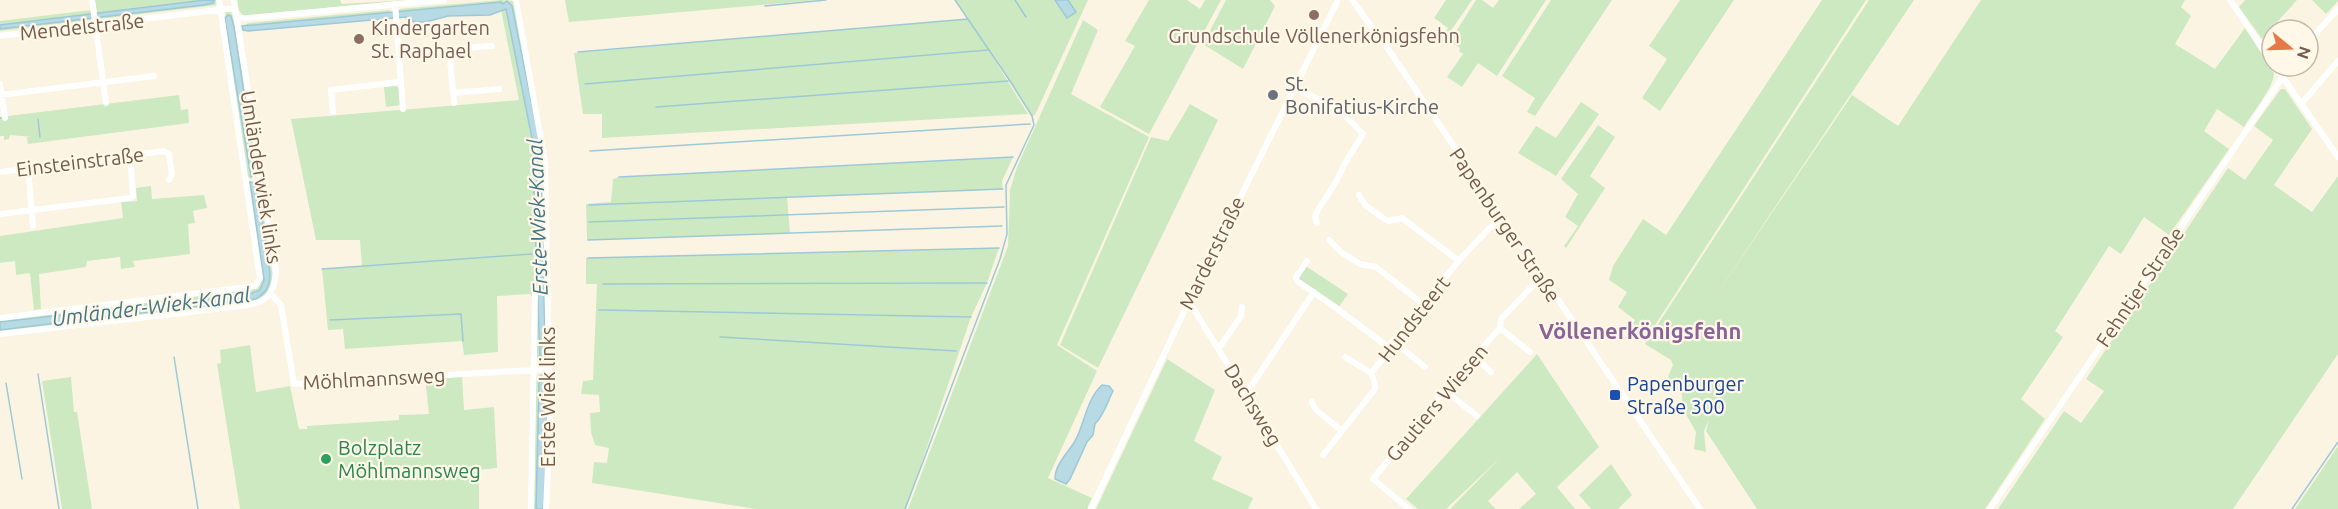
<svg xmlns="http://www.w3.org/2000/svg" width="2338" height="509" font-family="Ubuntu,sans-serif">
	<rect width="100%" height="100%" fill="#fcf4e2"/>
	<!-- green -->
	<path fill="#cde9c1" d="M95,0H216L217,5L98,19Z
		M237,0H340L342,4L407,0L244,16L239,11Z
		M501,0L514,1L542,157L547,362L543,366L539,365L537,361L536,295L531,296V294L497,296L498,352L464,355L462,341L345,349L343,329L328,330L322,269L362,266L360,240H316L291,119L519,100L501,10C484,18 468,14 450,16C438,17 428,23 417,22C410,22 407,17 399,18V9Z
		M565,0H818L569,22Z
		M955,0H1088L1035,115L1032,116L983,41L1028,114L602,138V114H583L574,53L967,19Z
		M1149,0H1187L1200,9L1205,0H1221L1149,134L1100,107L1135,46L1125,41Z
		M1226,0H1270L1275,6L1243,69L1203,44Z
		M1446,0H1472L1441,45L1438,43L1448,28L1434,18Z
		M1476,0H1482L1493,8L1499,0H1546L1497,76L1478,63L1462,87L1447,77L1463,54L1459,51L1460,48L1450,41Z
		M1551,0H1612L1535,116L1527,112L1535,98L1502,76Z
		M1680,0H1734L1660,111L1642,98L1667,59L1649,46Z
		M1822,0H1866L1646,339L1630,329L1635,320L1618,307L1627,292L1609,280L1613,266L1643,219L1666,235Z
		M1869,0H1914L1710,304L1852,95L1898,126L1981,0H2185L2181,7L2191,16L2175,44L2215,69L2245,28L2274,73C2275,85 2251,115 2244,127L2217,109L2204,131L2229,149L2169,235L2144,217L2121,254L2109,246L2055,331L2063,337L2021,399L2045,419L1985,509H1757L1706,431L1709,420L1704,431L1706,452L1694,449L1696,432L1683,409L1682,395L1668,377L1673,365L1671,360L1645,344Z
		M2245,0H2297L2262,39L2239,7Z
		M2312,0H2338V1L2326,14Z
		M92,10L91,20L0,31V21Z
		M390,10L389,13L242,26L249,23Z
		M226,12H231L233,17L258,172L256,176L250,178L247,176L224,21Z
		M1083,20L1098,30L1071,94L1149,137L1057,345L1097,371L1048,478L1092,498L1087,509H908L1008,246L1010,190L1017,167Z
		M396,86L399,88L401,105L386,107L384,87Z
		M2281,89H2285L2312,129L2274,185L2312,212L2338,176V354L2233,509H1998L2064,411L2081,423L2104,391L2086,379L2228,168L2245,180L2273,140L2254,126Z
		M179,95L181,110L188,109L189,123L28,144L27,137H32L10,135L9,139L4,140V136H0V117Z
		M1581,102L1599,114L1556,176L1518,153L1536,126L1556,138Z
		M1190,104L1218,120L1098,368L1060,345L1151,137L1168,141Z
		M1598,125L1615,137L1590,176L1605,188L1566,248L1564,246L1578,226L1565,217L1578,194L1561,179Z
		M1013,157L1002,181L1003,189L787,197L790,233L587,240L586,204L611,202L613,179L619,177Z
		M250,181L259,184L273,278L271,288L264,297L254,302L0,332V320L256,289L259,286L262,277L249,183Z
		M151,186L152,199L204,195L207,208L193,211L195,223L188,224L190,254L133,261L135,267L121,269L120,257L87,261L86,267L39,274L41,309L34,310L30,273L16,275L15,261L0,263V236L123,218L121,202L137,201L136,188Z
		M999,248L987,283L971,317L906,509H756L592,483L594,462L607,463L609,448L595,445L591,432L590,413L600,412L599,395L581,394L583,381L593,380L597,284H586V258Z
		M1304,265L1348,294L1338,308L1296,277Z
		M250,345L256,392L290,386L299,429H307V426L399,420V415L429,414L425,378L462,376L464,410L494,407L497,468L479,470V509H240L217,364L221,363L220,350Z
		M1537,354L1599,447L1557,487L1575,509H1519L1536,494L1517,472L1488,501L1496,509H1450L1500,458L1446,509H1418L1406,499Z
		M1167,359L1215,390L1194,441L1222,457L1212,479L1253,498L1248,509H1096Z
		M543,372L547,376L548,404L545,509H534L536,377Z
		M71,377L74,412H77L92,509H62L42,381Z
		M2338,446V509H2295Z
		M1611,464L1632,495L1618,509H1591L1579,495Z"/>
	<!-- water -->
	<path fill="#b7dae5" stroke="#9dc9d7" stroke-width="1.5" d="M205,0L214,1L213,3L203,5L0,29V25Z
		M1055,0H1068L1076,12L1067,18Z
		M507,1L512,6L538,134L541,159L545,341L543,364H541L540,358L532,138L506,9L490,15L448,16L426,22H414L406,17L248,31L243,30L242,26L501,2L503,4Z
		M228,15L231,16L234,27L256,171L251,177L225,18Z
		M250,182L254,183L258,188L270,274C270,287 266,292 256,299L0,330V322L249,294L260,290L264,280Z
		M543,374C552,395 545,472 544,499L543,509H536L539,383Z
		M1102,385L1109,386L1113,391C1108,401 1103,417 1095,424L1093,435L1087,442L1070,479L1066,484L1055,479C1055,464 1068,453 1075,441C1085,423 1086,400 1102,385Z"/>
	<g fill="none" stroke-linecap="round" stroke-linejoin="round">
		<!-- stream -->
		<path stroke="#9dc9d7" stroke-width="1.5" d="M1015,0L1026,17
			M765,6L826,0
			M578,52L968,19
			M585,84L988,50
			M656,107L1008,81
			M0,118H1
			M38,119L40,137
			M590,151L1030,124
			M619,177L1013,157
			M589,205L1003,189
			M589,222L1004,207
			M588,240L1002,226
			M588,258L999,248
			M322,269L532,254
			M603,284L987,283
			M599,310L971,317
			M330,320L461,314L463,341
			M720,337L956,351
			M174,357L198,509
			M38,374L59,509
			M6,383L22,479
			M905,509L1000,259L1007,234L1006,185L1034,125L1032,116L1010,81L955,0
			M2292,509L2338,442"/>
		<!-- minor -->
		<path stroke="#fff" stroke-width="6" d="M92,0L106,103
			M516,0L545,162L550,420L546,509
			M1352,0L1388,49L1700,509
			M2230,0L2272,62
			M395,4L403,109
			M237,19L444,0
			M0,36L235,8
			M2308,42L2338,9
			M449,48L454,103
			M399,53L492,46
			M2275,66L2338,157
			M0,84L5,118
			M1294,88L1338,108L1363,134L1345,163L1337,180L1318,210L1315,217L1317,223
			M453,93L499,89
			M0,95L154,76
			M2301,104L2338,61
			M333,112L331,90L400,82
			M28,168L33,226
			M0,172L164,151L169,154L172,174L169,180
			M1359,195L1365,205L1386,220L1389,221L1402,218L1459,261
			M0,214L130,198L133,196L130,155
			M1329,240L1342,253L1360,264L1376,267L1423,304
			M1307,261L1296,277L1297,281L1335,307L1388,347
			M271,294L281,305L294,384L549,369
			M1188,304L1193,308L1316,509
			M0,318L255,286L260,278L219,0
			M1500,328L1530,352
			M0,334L242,306C266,303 274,296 276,271L234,0
			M1393,341L1425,367
			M1219,348L1241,316L1242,307
			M1345,357L1371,373
			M1475,357L1491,372
			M1445,391L1477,416
			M1246,394L1314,292
			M1312,402L1316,410L1342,431
			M1323,455L1375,389V384L1371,373L1386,355L1388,347L1461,258L1500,217
			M531,509L535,293
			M1091,509L1191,297L1338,0
			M1409,509L1373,479L1440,396L1500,328L1501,319L1541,277
			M1990,509L2290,66"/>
	</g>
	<!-- markers -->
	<g fill="#8d6e63" stroke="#fff8e8" stroke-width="2">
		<circle cx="1314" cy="15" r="6"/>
		<circle cx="359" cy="39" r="6"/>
	</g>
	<circle fill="#6b7280" stroke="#fff8e8" stroke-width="2" cx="1273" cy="95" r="6"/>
	<rect fill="#1a4fb4" stroke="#fff8e8" stroke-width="2" x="1609" y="389" width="12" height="12" rx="3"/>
	<circle fill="#2e9e5b" stroke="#fff8e8" stroke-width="2" cx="326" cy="459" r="6"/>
	<g text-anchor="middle" stroke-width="4.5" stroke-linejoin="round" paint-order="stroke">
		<!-- street labels -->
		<g font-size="20" fill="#735b49" stroke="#fff8e8">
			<text transform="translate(82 27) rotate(-6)" y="7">Mendelstraße</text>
			<text transform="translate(80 162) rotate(-7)" y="7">Einsteinstraße</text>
			<text transform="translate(261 177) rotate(81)" y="7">Umländerwiek links</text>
			<text transform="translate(1505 225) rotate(56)" y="7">Papenburger Straße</text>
			<text transform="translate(1212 253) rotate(-64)" y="7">Marderstraße</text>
			<text transform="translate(2140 287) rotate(-56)" y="7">Fehntjer Straße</text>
			<text transform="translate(1414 319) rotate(-52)" y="7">Hundsteert</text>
			<text transform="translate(374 379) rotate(-3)" y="7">Möhlmannsweg</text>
			<text transform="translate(548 397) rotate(-90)" y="7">Erste Wiek links</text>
			<text transform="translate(1437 403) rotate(-50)" y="7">Gautiers Wiesen</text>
			<text transform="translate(1253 405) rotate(59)" y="7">Dachsweg</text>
		</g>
		<!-- education labels -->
		<g font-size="20" fill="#785e54" stroke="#fff8e8" text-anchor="start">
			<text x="371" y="35">Kindergarten<tspan x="371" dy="23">St. Raphael</tspan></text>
			<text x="1314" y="43" text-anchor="middle">Grundschule Völlenerkönigsfehn</text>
		</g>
		<!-- worship labels -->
		<g font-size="20" fill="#5b616d" stroke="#fff8e8" text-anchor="start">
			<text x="1285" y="91">St.<tspan x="1285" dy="23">Bonifatius-Kirche</tspan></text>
		</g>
		<!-- transit labels -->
		<g font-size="20" fill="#164399" stroke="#fff8e8" text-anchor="start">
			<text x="1627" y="391">Papenburger<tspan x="1627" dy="23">Straße 300</tspan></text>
		</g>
		<!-- leisure labels -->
		<g font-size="20" fill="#27864d" stroke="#fff8e8" text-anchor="start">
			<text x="338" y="455">Bolzplatz<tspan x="338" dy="23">Möhlmannsweg</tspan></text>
		</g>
		<!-- water labels -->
		<g font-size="21" font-style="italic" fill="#427586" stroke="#fff8e8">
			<text transform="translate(538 217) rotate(-92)" y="7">Erste-Wiek-Kanal</text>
			<text transform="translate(151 307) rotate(-7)" y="7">Umländer-Wiek-Kanal</text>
		</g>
		<!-- quarter labels -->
		<g font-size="22" font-weight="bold" fill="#8a6497" stroke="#fff8e8">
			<text x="1640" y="339">Völlenerkönigsfehn</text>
		</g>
	</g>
	<!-- north arrow -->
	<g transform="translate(2290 48) rotate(109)"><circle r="28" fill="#fff8e8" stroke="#c7b9a8" stroke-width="1.5"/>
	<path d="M0-4.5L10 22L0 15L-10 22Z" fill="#e67947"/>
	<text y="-9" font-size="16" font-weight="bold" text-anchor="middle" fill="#735b49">N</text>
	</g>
</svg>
